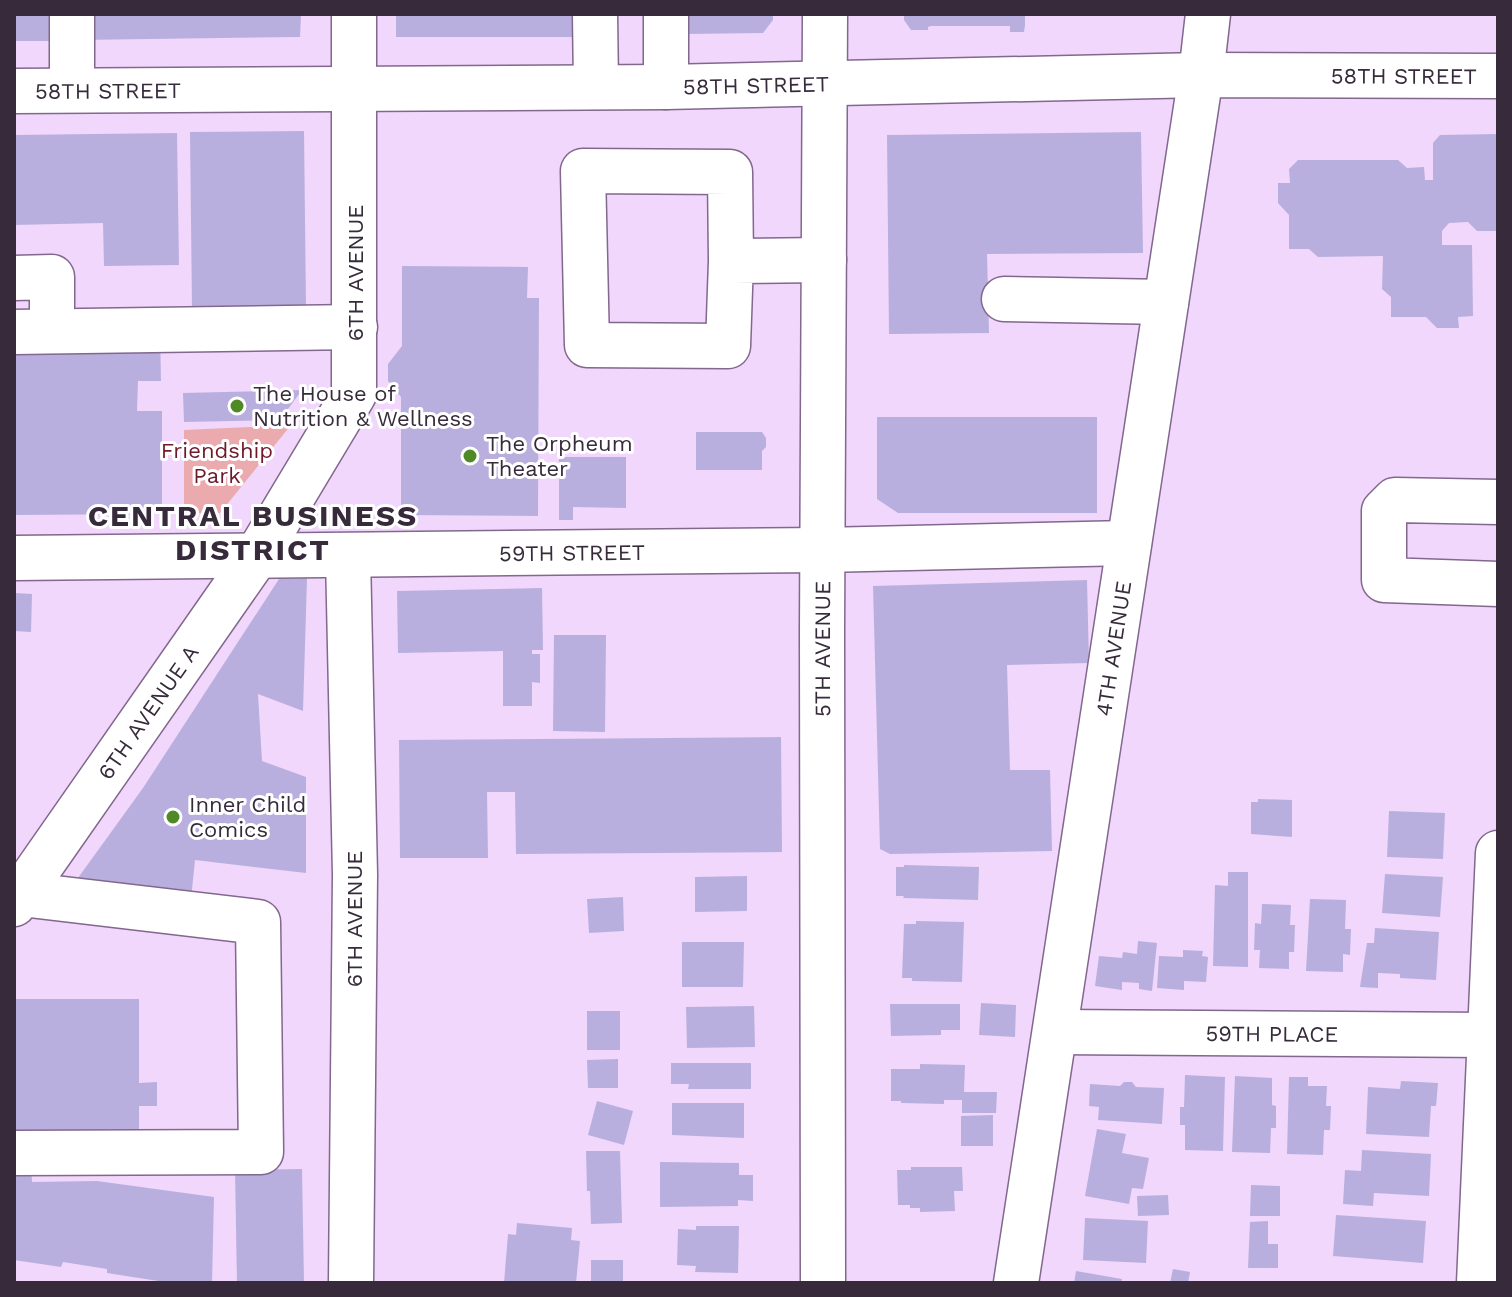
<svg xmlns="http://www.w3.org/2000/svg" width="1512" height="1297" font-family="'Work Sans',sans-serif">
	<rect width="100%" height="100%" fill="#f0d7fb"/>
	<!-- green -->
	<path fill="#eaaaae" d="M291,425L220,513H184V430Z"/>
	<!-- building -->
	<path fill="#b9afde" d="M14,14H50V41H15Z
		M79,14H301L300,37L79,40Z
		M396,14H577V37H396Z
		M684,14H773V20L763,33L684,34Z
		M904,14H1025V25L1024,32H1010V26H931L928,27V30H911L904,20Z
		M304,131L306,308L192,309L190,132Z
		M1141,132L1143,253L987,254L989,333L889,334L887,135Z
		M177,133L179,265L104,266L103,223L14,225V135Z
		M1498,134V231H1477L1468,222L1449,223L1442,231V245H1472L1473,316L1458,317L1459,328H1437L1426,317H1391V297L1382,289L1383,256L1318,257L1309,249H1289V215L1278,203V183H1290L1289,169L1298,160H1398L1407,168L1424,167L1425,180H1433V143L1440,135Z
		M402,266L528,267L527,298H539L538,516L401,515V397L388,381V364L402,346Z
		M14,333H160L161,381H138L137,411H162V514L14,515Z
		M302,390L280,420L184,422L183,393Z
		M877,417H1097V513H898L877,499Z
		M696,432H762L766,438V447L762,451V470H696Z
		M559,457H626V508L573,507V520H559Z
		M307,578L303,711L258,694L262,761L306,777V873L195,860L191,899L70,889L143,788L279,579Z
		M1087,580L1089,663L1007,665L1010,770H1050L1052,851L890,854L880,849L873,586Z
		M542,588L543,650H532V654H540V683L532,682V706H503V651L398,653L397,591Z
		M14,593L32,594L31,632L14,631Z
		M554,635H606L605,732L553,731Z
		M781,737L782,852L516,854L515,792H487L488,858H400L399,740Z
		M1258,799L1292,800V837L1251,834V802H1258Z
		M1389,811L1445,813L1443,859L1387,857Z
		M904,865L979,867L978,900L903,898L904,896H896V867H904Z
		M1228,872H1248V967L1213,966L1215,885L1228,886Z
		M1385,874L1443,877L1440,917L1382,913Z
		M747,876V911L695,912V877Z
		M623,897L624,931L589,933L587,899Z
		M1310,899L1346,900L1345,929H1351L1350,955L1343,954V972L1306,971Z
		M1262,904L1291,905L1290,925H1295L1294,952H1289V969L1259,968L1260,950H1254L1255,923L1261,924Z
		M916,921L964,922L962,982L912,981V978H902L904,924H916Z
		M1375,928L1439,932L1436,980L1400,978V974L1378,973V988L1360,987L1367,943H1374Z
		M1138,941L1157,943L1152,991L1139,989V983L1122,982V990L1095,986L1099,956L1122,958L1123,952L1137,954Z
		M682,942H744L743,987H682Z
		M1183,950L1203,951L1202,956L1208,957L1206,982L1184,981V990L1157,988L1159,956L1183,957Z
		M14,999H139V1083L157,1082V1106H139V1129H106L105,1152H76V1130H45V1148H14Z
		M981,1003L1016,1005L1015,1037L979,1035Z
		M890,1004H960V1030H941V1035L891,1036Z
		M754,1006L755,1047L687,1048L686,1007Z
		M587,1011H620V1050H587Z
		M618,1059V1088H588L587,1060Z
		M671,1063H751V1089H688L689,1084H671Z
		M920,1064L965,1065L964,1092H997L996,1113H962V1100H944V1104L901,1103V1101H891V1069H920Z
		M1185,1075L1225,1077L1223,1151L1185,1150V1125H1180V1107H1184Z
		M1235,1076L1272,1078V1105L1276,1106V1128H1271L1270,1153L1232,1152Z
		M1289,1077H1308V1086H1327L1326,1106H1331L1330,1130H1324L1323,1155L1287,1154Z
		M1401,1081L1438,1083L1436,1106H1431L1429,1137L1366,1134L1368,1087L1400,1089Z
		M1124,1082H1132L1136,1087L1164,1088L1162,1124L1098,1120L1099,1107L1089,1106L1090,1084L1120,1086Z
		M597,1101L633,1111L624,1145L588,1135Z
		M672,1103H744V1138L672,1135Z
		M993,1115V1146H961V1116Z
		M1097,1129L1126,1134L1122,1153L1149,1158L1143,1189L1132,1188L1129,1204L1085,1196Z
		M1362,1150L1431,1154L1429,1196L1374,1193L1373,1206L1343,1204L1345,1170L1361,1171Z
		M586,1151H620L622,1223L591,1224L590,1191H587Z
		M31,1162L32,1182L97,1181L214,1197L212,1283H171L107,1273V1269L63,1262L61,1267L14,1260V1163Z
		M660,1162L739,1163V1175H753V1201L738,1200V1206L660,1207Z
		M911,1167H962L963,1191H954L955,1211L920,1212V1208H910V1205H898L897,1170H911Z
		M302,1169L304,1283H237L235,1170Z
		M1251,1185L1280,1186V1216H1250Z
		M1168,1195L1169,1215L1138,1216L1137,1196Z
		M1336,1215L1426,1221L1423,1263L1333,1256Z
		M1085,1218L1148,1221L1146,1263L1083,1260Z
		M1268,1221V1244H1278V1268H1248L1250,1222Z
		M517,1223L572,1228L571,1240L580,1241L576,1283H504L508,1234L516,1235Z
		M696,1226H739L738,1273L695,1272L696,1266L677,1265L678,1229L696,1230Z
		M591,1260H623V1281H591Z
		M1173,1269L1190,1272L1188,1283H1170Z
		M1076,1271L1122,1279L1121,1283H1074Z"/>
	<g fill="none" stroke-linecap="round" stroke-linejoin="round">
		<defs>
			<g id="minor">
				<path d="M72,14V90"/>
				<path d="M595,14L596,87"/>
				<path d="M666,14V87"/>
				<path id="s1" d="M14,91L666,87L1201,75L1498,76"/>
				<path d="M731,261L728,346L587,345L583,171L730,172L731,261L824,260"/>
				<path d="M14,278L52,277V331"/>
				<path d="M1004,299L1166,302"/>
				<path d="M14,332L355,327"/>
				<path d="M1498,502L1395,500L1384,511V580L1498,584"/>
				<path d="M348,556L355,875L351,1283"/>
				<path id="s2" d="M14,558L823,550L1129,543"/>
				<path id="s3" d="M14,904L258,554L354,394V14"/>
				<path id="s4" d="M1056,1032L1490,1035L1498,1023"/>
				<path d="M14,1153L261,1152L258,922L21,894"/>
				<path id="s5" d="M823,1283L822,632L825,14"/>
				<path id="s6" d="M1016,1283L1201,75L1208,14"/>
				<path d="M1479,1283L1498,853"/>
			</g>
		</defs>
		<!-- minor casing -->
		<use href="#minor" stroke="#82678e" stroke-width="47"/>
		<!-- minor -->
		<use href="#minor" stroke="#fff" stroke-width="44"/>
	</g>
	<!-- markers -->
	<g fill="#508a27" stroke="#fff" stroke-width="3">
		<circle cx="237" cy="406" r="8"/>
		<circle cx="470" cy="456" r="8"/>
		<circle cx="173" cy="817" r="8"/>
	</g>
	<g text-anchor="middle" stroke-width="6" stroke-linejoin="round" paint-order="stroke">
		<!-- street labels -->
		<g font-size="22" fill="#362a3b" stroke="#fff">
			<text dy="8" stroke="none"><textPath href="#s1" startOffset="1390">58TH STREET</textPath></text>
			<text dy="8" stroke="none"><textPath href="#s1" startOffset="742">58TH STREET</textPath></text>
			<text dy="8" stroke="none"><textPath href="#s1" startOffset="94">58TH STREET</textPath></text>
			<text transform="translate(355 273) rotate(-90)" y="8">6TH AVENUE</text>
			<text dy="8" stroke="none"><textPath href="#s2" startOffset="558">59TH STREET</textPath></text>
			<text dy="8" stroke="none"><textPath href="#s5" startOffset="634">5TH AVENUE</textPath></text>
			<text dy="8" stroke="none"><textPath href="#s6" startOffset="642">4TH AVENUE</textPath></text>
			<text dy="8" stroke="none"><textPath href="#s3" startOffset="234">6TH AVENUE A</textPath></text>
			<text transform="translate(354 919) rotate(-90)" y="8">6TH AVENUE</text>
			<text dy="8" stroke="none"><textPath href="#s4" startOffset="216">59TH PLACE</textPath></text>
		</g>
		<!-- poi labels -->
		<g font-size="22" fill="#362a3b" stroke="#fff" text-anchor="start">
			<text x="253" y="401">The House of<tspan x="253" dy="25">Nutrition &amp; Wellness</tspan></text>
			<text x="486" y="451">The Orpheum<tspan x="486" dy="25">Theater</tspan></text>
			<text x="189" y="812">Inner Child<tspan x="189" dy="25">Comics</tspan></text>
		</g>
		<!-- park labels -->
		<g font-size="22" fill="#6c1a29" stroke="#fff">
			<text x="217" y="458">Friendship<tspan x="217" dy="25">Park</tspan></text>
		</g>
		<!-- district labels -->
		<g font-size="30" font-weight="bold" letter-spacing="2" fill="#362a3b" stroke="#fff">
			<text x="253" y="526">CENTRAL BUSINESS<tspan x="253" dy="34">DISTRICT</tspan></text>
		</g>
	</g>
	<!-- border -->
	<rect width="1512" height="1297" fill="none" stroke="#362a3b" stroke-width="32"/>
</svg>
